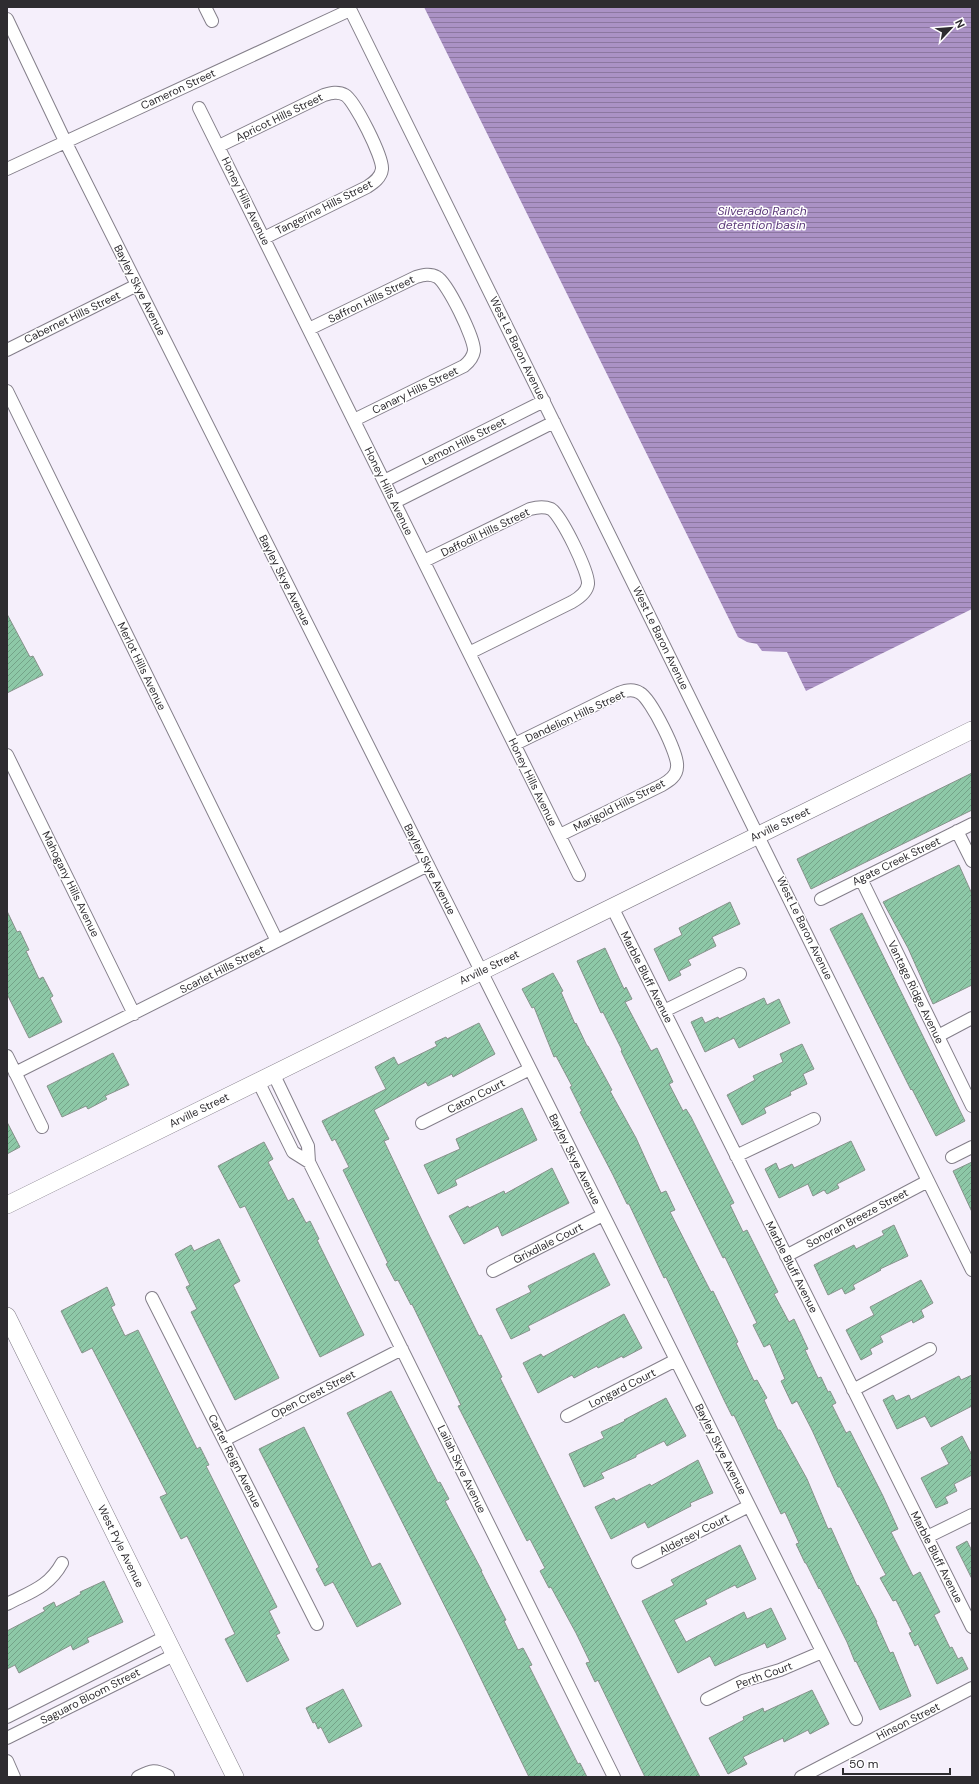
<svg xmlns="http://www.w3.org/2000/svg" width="979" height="1784" font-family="'DM Sans',sans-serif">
	<defs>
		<pattern id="water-rules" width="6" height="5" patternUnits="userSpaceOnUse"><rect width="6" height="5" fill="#ab92c5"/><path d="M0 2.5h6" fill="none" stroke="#8c77a0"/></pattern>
		<pattern id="building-hatch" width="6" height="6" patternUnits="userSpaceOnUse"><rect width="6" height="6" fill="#8dc8a7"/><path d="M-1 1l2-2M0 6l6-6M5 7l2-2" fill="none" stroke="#74a388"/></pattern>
	</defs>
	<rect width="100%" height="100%" fill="#f5effb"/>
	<!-- water -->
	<path fill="url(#water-rules)" d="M424,7H972V609L806,691L787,652L762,651L757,644L747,642L738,637Z"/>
	<!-- building -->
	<path fill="url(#building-hatch)" stroke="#87928b" d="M7,614L30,657L33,656L43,675L7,693Z
		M972,773V810L811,889L797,859Z
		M959,865L972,894V985L933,1004L908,948L883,902Z
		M730,902L740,924L712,937L716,946L688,960L691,965L679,971L681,975L669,981L654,949L682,935L679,928Z
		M7,911L17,932L20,931L29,950L26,951L39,979L43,977L53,996L50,998L62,1022L29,1038L7,994Z
		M862,913L965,1121L936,1136L912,1089L911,1090L830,929Z
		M605,948L624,989L626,987L632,999L625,1002L651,1051L657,1048L673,1082L669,1084L683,1111L686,1109L691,1117L734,1203L730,1205L743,1232L747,1230L778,1292L774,1294L789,1322L794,1319L808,1349L805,1350L818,1378L821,1377L828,1392L830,1391L836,1403L832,1405L846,1433L850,1431L883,1496L898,1529L891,1532L913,1576L920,1572L940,1612L934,1615L950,1648L952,1647L958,1659L962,1657L968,1669L937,1684L918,1644L915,1646L909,1633L912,1632L896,1600L893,1601L880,1578L886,1575L840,1487H838L812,1430L797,1401L792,1404L781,1381L785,1379L770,1344L764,1347L753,1325L757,1323L725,1257L723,1258L666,1143L621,1051L622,1050L603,1012L601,1013L577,961Z
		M553,973L563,991L561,992L575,1024L576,1023L587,1046H588L612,1090L610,1091L636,1138L661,1193L666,1191L675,1210L670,1212L711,1292L713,1291L738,1342L736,1343L754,1381L757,1380L767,1398L764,1400L778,1430H780L807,1479L828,1529L831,1528L857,1586L858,1585L877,1622H876L890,1653L893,1652L911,1696L880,1710L856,1661L855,1662L847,1642L820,1588L819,1589L806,1563H805L796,1544L799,1543L785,1512L781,1514L734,1415L732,1416L724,1400L666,1277L664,1278L629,1204H627L613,1175L580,1112L582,1111L570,1087L572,1086L556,1056L554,1057L534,1007L532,1008L522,989Z
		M764,998L767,1005L779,999L790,1023L739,1048L734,1038L705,1052L691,1022L702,1017L705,1023L718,1017L719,1019Z
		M479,1023L495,1054L453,1077L452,1074L428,1086L426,1082L374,1110L389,1139L384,1141L429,1235L479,1336L481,1335L502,1377L500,1378L700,1777H645L598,1680L595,1682L586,1663L590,1662L576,1633L551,1587L549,1588L540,1571L545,1568L530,1539L527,1541L458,1406L461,1405L412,1304L411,1305L398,1280L395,1281L386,1264L388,1263L343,1170L349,1167L335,1139L332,1141L322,1121L386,1089L375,1067L394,1057L398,1065L437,1046L435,1042L446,1037L447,1039Z
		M802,1044L814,1069L803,1074L807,1084L790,1092L791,1095L764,1108L766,1113L742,1125L727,1095L755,1080L753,1076L783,1062L780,1054Z
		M113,1053L129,1085L105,1096L107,1099L88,1109L86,1106L62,1117L47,1086Z
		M522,1108L537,1140L455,1180L457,1185L438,1194L424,1165L460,1149L456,1139Z
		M7,1122L20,1147L7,1154Z
		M851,1141L865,1170L837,1184L839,1188L827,1194L824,1190L813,1196L808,1184L779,1198L765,1169L776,1163L779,1170L792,1164L794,1168Z
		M264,1142L273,1159L268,1162L288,1201L293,1198L306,1223L310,1221L319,1239L317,1240L364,1335L320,1357L245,1206L240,1208L218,1166Z
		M972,1162V1212L953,1171Z
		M552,1168L569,1203L502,1236L498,1226L464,1244L449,1216L468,1206L469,1208L504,1191L505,1194Z
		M894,1225L908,1256L880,1269L881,1270L853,1285L855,1289L845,1294L842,1288L828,1295L814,1265L854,1245L856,1249L884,1235L882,1231Z
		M219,1239L240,1281L233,1285L279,1378L235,1400L191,1312L197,1309L186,1287L190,1285L175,1254L191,1245L194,1251Z
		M594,1253L610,1285L528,1326L530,1330L511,1339L496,1309L531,1292L528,1286Z
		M921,1280L933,1303L921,1310L924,1317L913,1323L912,1320L880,1336L883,1342L870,1349L872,1354L861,1360L846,1330L874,1315L870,1307Z
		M107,1287L115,1305L111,1307L125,1336L138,1330L197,1449L200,1447L209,1465L206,1466L277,1607L269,1611L280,1633L276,1635L289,1660L247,1682L225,1639L235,1634L187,1536L181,1539L160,1497L167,1494L92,1348L82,1353L61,1311Z
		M624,1314L642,1348L623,1358L622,1356L598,1368L597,1366L574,1378L572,1375L538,1393L523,1363L541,1354L543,1357Z
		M972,1375V1406L931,1427L925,1416L897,1429L883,1400L893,1395L896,1401L909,1395L911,1400L959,1376L961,1380Z
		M391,1391L438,1483L440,1482L449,1499L445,1501L482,1571H481L506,1620L504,1621L518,1650L523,1648L532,1665L529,1666L578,1764L580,1763L587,1777H529L463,1642L347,1413Z
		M666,1398L686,1436L667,1446L664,1441L636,1455V1457L601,1473L604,1478L584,1487L569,1454L604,1438L601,1432L625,1421L624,1420Z
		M304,1427L372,1567L380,1563L401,1604L357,1627L333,1582L325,1586L316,1569L319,1567L259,1449Z
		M962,1436L972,1455V1475L954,1484L957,1491L945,1497L948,1503L936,1508L921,1478L949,1464L941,1448Z
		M698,1460L713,1493L690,1503L691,1506L648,1528L645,1522L611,1539L595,1507L614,1498L616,1501L650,1484L651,1486Z
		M967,1541L972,1551V1579L956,1547Z
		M740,1545L756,1579L737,1588L735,1585L705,1600L707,1604L674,1620L686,1642L744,1612L747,1619L771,1608L786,1639L767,1648L765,1643L715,1666L710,1656L678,1673L642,1601L674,1585L671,1580Z
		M104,1581L123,1622L87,1638L89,1642L73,1650L71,1645L19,1673L15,1665L7,1669V1631L45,1611L43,1608L54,1602L56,1607L81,1594L80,1592Z
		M343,1689L362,1726L329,1743L321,1727L318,1729L315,1722L313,1723L306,1708Z
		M812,1690L829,1724L810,1734L808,1730L784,1742L783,1738L743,1757L747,1764L728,1774L709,1738L744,1720L743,1717L763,1708L764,1712Z"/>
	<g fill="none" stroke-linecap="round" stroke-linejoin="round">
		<defs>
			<path id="street" d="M205,7L212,21
				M349,7L972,1270
				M7,19L65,141L856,1719
				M199,108L579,875
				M219,146L324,95C331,93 338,91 345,95C355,101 383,157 382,169C381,178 373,183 367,187L264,238
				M7,169L350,10
				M309,329L416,277C423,275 430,273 437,277C447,282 475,339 474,351C473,357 469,362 464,366L354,420
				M7,350L137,285
				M7,391L277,941
				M384,481L544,401
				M395,502L554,422
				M424,561L530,509C537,507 544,506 551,509C561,515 589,572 588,584C587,592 579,598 572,602L469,653
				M515,744L619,693C626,690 634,689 640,693C651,699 679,755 677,767C677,776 669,781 662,785L560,835
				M7,755L134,1014
				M957,831L972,861
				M861,879L972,1106
				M821,899L972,824
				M612,907L972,1627
				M664,1011L740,974
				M938,1036L972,1018
				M7,1056L42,1127
				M15,1073L428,865
				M273,1073L308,1146L309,1162L614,1777
				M258,1081L293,1152L309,1162
				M422,1123L530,1069
				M736,1156L814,1119
				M952,1157L972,1147
				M786,1256L928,1181
				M493,1271L603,1215
				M152,1298L317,1624
				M853,1390L930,1349
				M567,1416L676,1360
				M224,1440L402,1349
				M927,1537L972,1515
				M638,1562L749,1506
				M7,1604C30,1592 49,1587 62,1563
				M707,1699L743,1681L780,1670L822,1652
				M7,1717L165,1637
				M7,1738L174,1655
				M7,1761L14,1777
				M138,1777C152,1770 155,1769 168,1776
				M801,1777L972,1688"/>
			<path id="secondary" d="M7,1205L972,730
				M7,1316L235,1777"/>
		</defs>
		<!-- street casing -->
		<use href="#street" stroke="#847f8a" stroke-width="14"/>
		<!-- secondary casing -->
		<use href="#secondary" stroke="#847f8a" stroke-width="18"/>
		<!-- street -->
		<use href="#street" stroke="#fff" stroke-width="12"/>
		<!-- secondary -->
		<use href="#secondary" stroke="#fff" stroke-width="17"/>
	</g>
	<g text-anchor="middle" stroke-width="3" stroke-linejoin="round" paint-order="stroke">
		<!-- street labels -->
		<g font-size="11" fill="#2e2c30" stroke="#fff">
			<text transform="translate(178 89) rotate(-25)" y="4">Cameron Street</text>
			<text transform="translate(279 117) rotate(-26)" y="4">Apricot Hills Street</text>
			<text transform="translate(246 201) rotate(64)" y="4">Honey Hills Avenue</text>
			<text transform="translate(324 207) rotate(-27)" y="4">Tangerine Hills Street</text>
			<text transform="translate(140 290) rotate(63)" y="4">Bayley Skye Avenue</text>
			<text transform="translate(371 299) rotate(-26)" y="4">Saffron Hills Street</text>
			<text transform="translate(72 317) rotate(-26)" y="4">Cabernet Hills Street</text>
			<text transform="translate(518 348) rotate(64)" y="4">West Le Baron Avenue</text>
			<text transform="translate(415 390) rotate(-26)" y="4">Canary Hills Street</text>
			<text transform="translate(464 441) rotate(-27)" y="4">Lemon Hills Street</text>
			<text transform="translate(389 491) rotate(64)" y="4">Honey Hills Avenue</text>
			<text transform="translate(485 532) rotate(-26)" y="4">Daffodil Hills Street</text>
			<text transform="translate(285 580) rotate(63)" y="4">Bayley Skye Avenue</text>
			<text transform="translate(661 638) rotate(64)" y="4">West Le Baron Avenue</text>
			<text transform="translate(142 666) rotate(64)" y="4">Merlot Hills Avenue</text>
			<text transform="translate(575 716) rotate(-25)" y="4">Dandelion Hills Street</text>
			<text transform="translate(533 782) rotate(64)" y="4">Honey Hills Avenue</text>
			<text transform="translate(619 805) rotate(-27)" y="4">Marigold Hills Street</text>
			<text transform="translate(780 824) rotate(-26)" y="4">Arville Street</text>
			<text transform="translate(896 861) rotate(-26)" y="4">Agate Creek Street</text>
			<text transform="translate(430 869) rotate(63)" y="4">Bayley Skye Avenue</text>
			<text transform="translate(71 884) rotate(64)" y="4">Mahogany Hills Avenue</text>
			<text transform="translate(805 928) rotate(64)" y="4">West Le Baron Avenue</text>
			<text transform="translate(489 967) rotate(-26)" y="4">Arville Street</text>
			<text transform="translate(222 969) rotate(-27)" y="4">Scarlet Hills Street</text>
			<text transform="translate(647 977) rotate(63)" y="4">Marble Bluff Avenue</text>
			<text transform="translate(916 992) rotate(64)" y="4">Vantage Ridge Avenue</text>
			<text transform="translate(476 1096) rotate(-27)" y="4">Caton Court</text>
			<text transform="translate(199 1110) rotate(-26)" y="4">Arville Street</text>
			<text transform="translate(575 1159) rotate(63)" y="4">Bayley Skye Avenue</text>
			<text transform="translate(857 1218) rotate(-28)" y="4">Sonoran Breeze Street</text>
			<text transform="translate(548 1243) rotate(-27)" y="4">Grixdlale Court</text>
			<text transform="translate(792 1267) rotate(63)" y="4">Marble Bluff Avenue</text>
			<text transform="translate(622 1388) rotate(-27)" y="4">Longard Court</text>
			<text transform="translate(313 1394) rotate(-27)" y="4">Open Crest Street</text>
			<text transform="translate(721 1449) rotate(63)" y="4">Bayley Skye Avenue</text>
			<text transform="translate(235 1461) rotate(63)" y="4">Carter Reign Avenue</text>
			<text transform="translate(462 1469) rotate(64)" y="4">Lailah Skye Avenue</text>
			<text transform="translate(694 1534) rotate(-27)" y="4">Aldersey Court</text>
			<text transform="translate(121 1546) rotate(64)" y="4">West Pyle Avenue</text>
			<text transform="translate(937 1557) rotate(63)" y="4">Marble Bluff Avenue</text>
			<text transform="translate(764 1675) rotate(-20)" y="4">Perth Court</text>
			<text transform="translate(90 1696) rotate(-27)" y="4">Saguaro Bloom Street</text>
			<text transform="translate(908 1721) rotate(-27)" y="4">Hinson Street</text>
		</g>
		<!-- water labels -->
		<g font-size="12" font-style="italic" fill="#5d3b7b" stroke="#fff">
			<text x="762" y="215">Silverado Ranch<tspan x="762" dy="14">detention basin</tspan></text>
		</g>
	</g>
	<!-- border -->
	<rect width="979" height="1784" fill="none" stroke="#2e2c30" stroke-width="16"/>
	<!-- north arrow -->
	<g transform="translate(951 28) rotate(64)" stroke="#ffffff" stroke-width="3" paint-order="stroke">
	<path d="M0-3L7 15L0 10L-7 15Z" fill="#2e2c30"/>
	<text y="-6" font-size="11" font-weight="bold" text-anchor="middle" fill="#2e2c30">N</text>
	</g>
	<!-- scale -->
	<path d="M843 1768v6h107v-6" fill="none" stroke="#2e2c30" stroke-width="2"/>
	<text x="849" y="1768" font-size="12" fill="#2e2c30" stroke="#ffffff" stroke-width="3" paint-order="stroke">50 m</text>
</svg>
